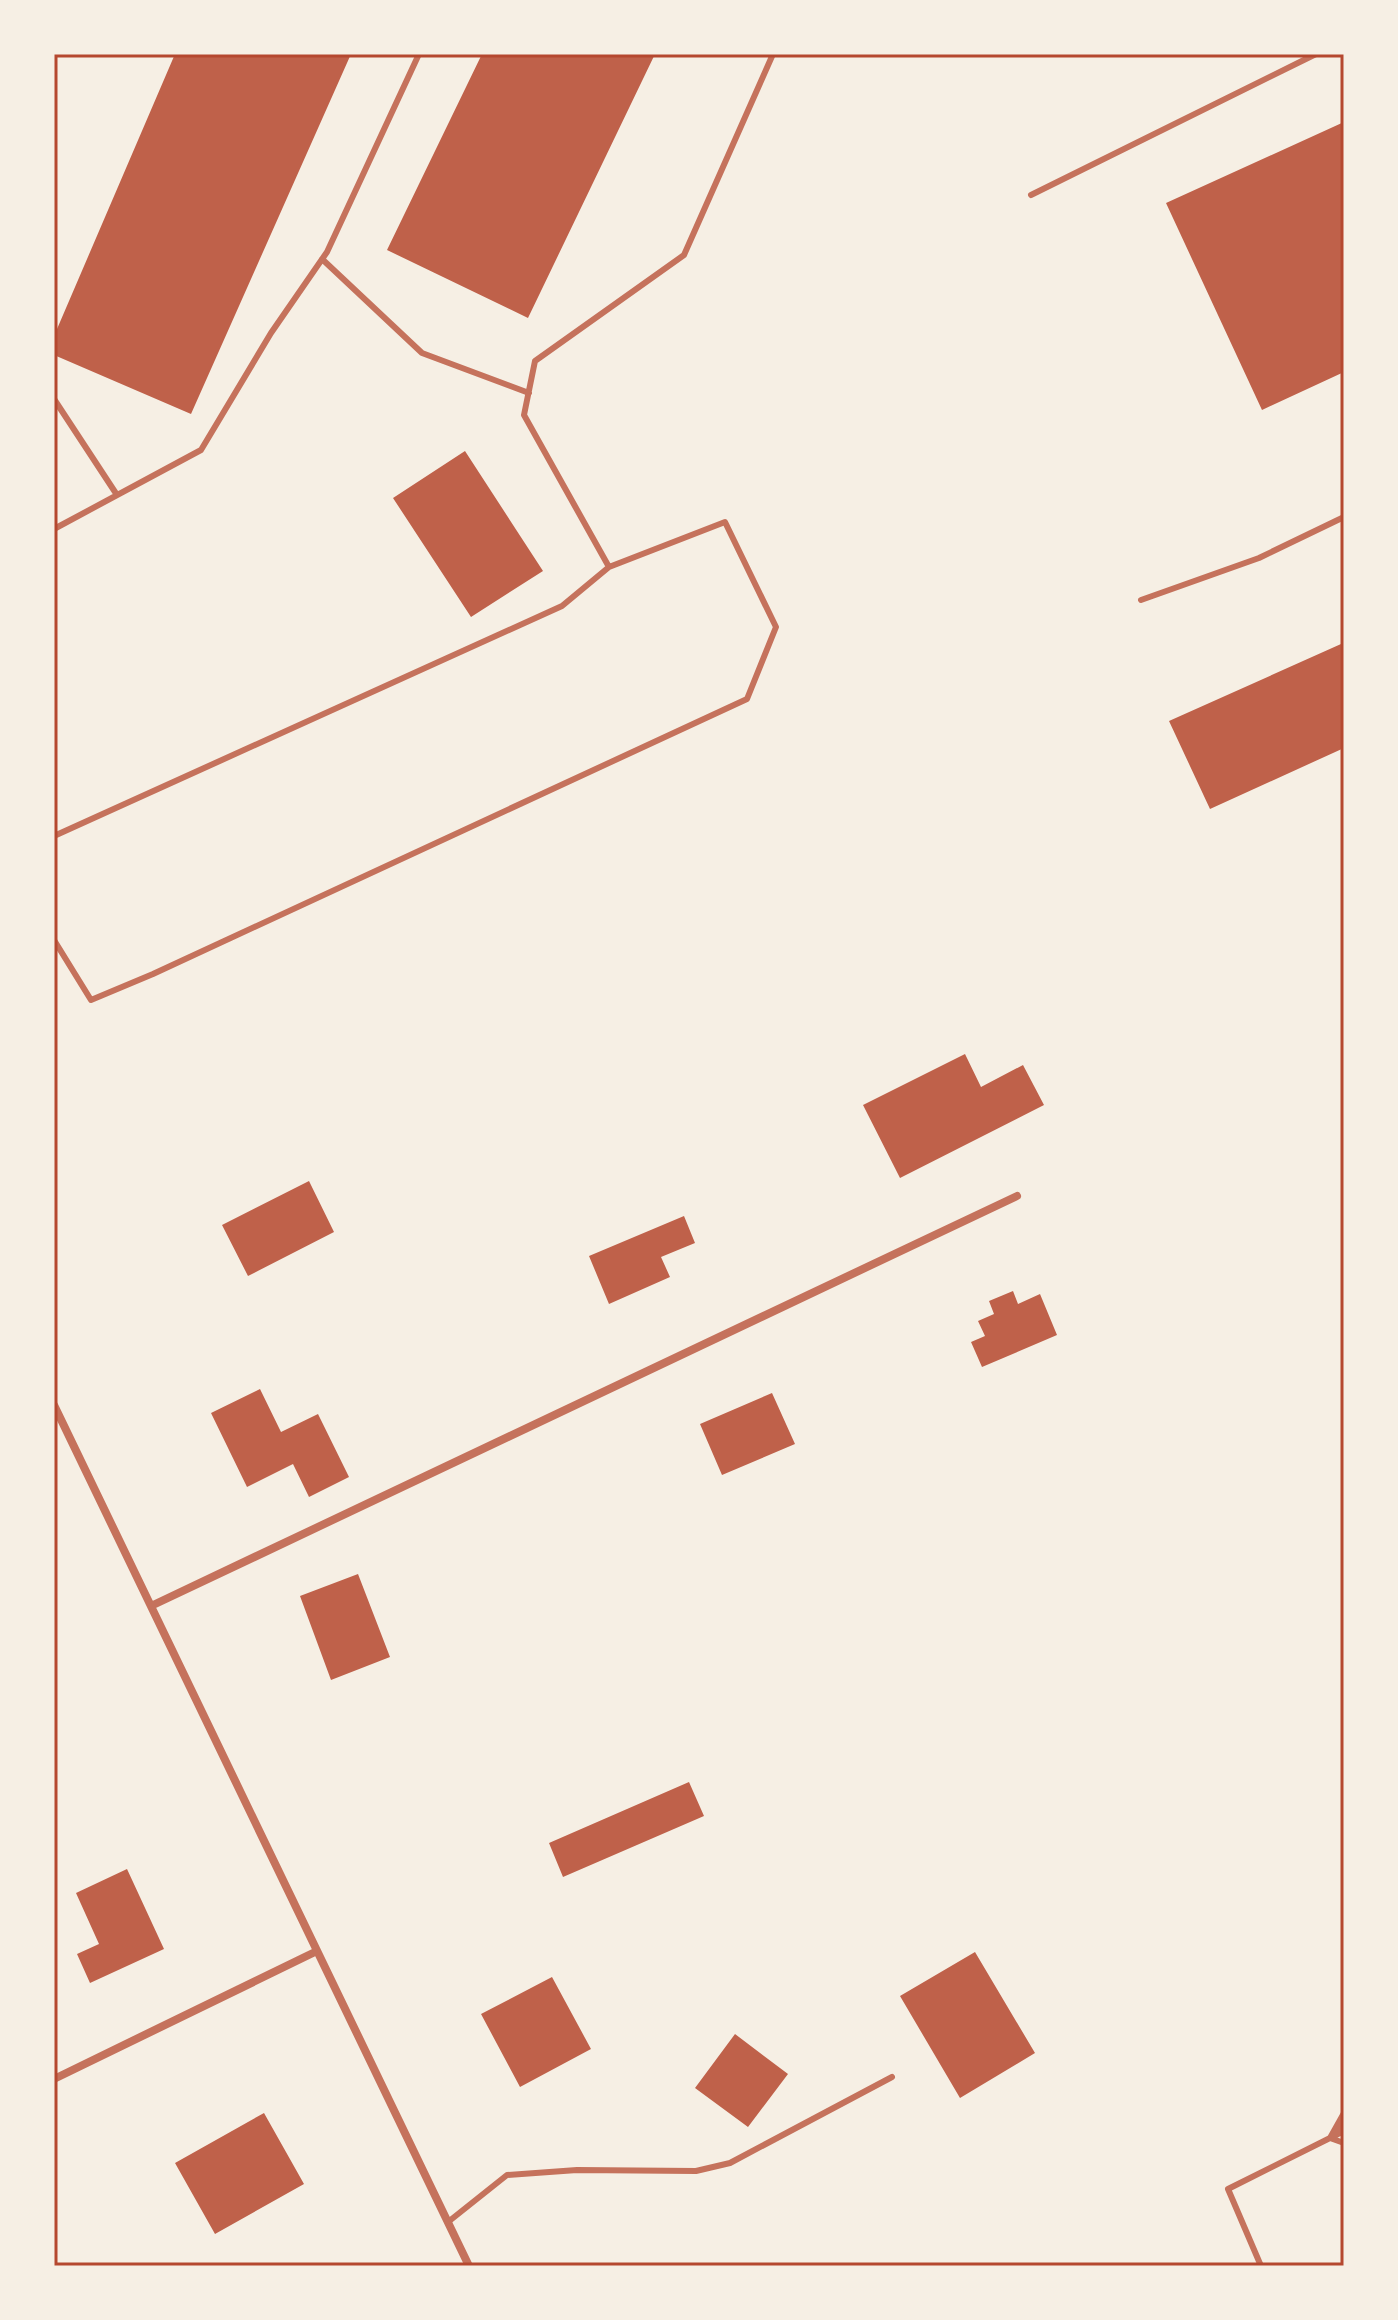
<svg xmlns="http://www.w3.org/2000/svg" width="1398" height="2320" font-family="Raleway,sans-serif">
	<rect width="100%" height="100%" fill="#f6efe4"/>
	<!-- building -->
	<path fill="#bf614a" d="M175,54H351L191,414L54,355V336Z
		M482,54H655L528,318L387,250Z
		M1344,122V372L1262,410L1166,203Z
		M465,451L543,571L471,617L393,498Z
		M1341,644L1344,652V748L1210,809L1169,721Z
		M965,1054L981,1087L1023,1065L1044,1105L900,1178L863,1105Z
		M309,1181L334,1232L248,1276L222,1225Z
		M684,1216L695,1243L661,1257L670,1277L609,1304L589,1256Z
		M1013,1291L1018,1304L1040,1294L1057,1335L982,1367L971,1342L985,1336L978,1321L994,1314L989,1301Z
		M260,1389L281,1432L318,1414L349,1477L309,1497L293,1464L247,1487L211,1413Z
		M772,1393L795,1444L722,1475L700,1424Z
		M358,1574L390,1657L331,1680L300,1596Z
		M689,1782L704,1816L563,1877L549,1843Z
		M127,1869L164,1949L90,1983L77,1954L99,1944L76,1893Z
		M975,1952L1035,2053L960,2098L900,1996Z
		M552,1977L591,2049L520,2087L481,2014Z
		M735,2034L788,2074L748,2127L695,2088Z
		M264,2113L304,2184L215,2234L175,2163Z"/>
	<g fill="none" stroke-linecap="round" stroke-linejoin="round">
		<!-- service -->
		<path stroke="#c5725c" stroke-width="6" d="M1031,195L1316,54
			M322,259L422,353L529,393
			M54,399L117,495
			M54,529L201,450L271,333L327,252L419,54
			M609,567L524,415L535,361L684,255L773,54
			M1141,600L1259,558L1344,517
			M54,836L562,606L609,567L725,522L776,627L747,699L153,974L91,1000L54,940
			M1335,2133L1344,2124
			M1330,2138L1344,2113
			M1330,2138L1344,2143
			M448,2222L507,2175L577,2170L696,2171L730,2163L892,2077
			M1261,2266L1228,2189L1344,2131"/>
		<!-- minor -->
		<path stroke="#c5725c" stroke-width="8" d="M54,1405L469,2266
			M151,1606L1017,1196
			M54,2079L317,1951"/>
	</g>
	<!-- border -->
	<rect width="1398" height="2320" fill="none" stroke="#f6efe4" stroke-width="112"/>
	<rect x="56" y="56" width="1286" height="2208" fill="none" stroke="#b5482f" stroke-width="3"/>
</svg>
